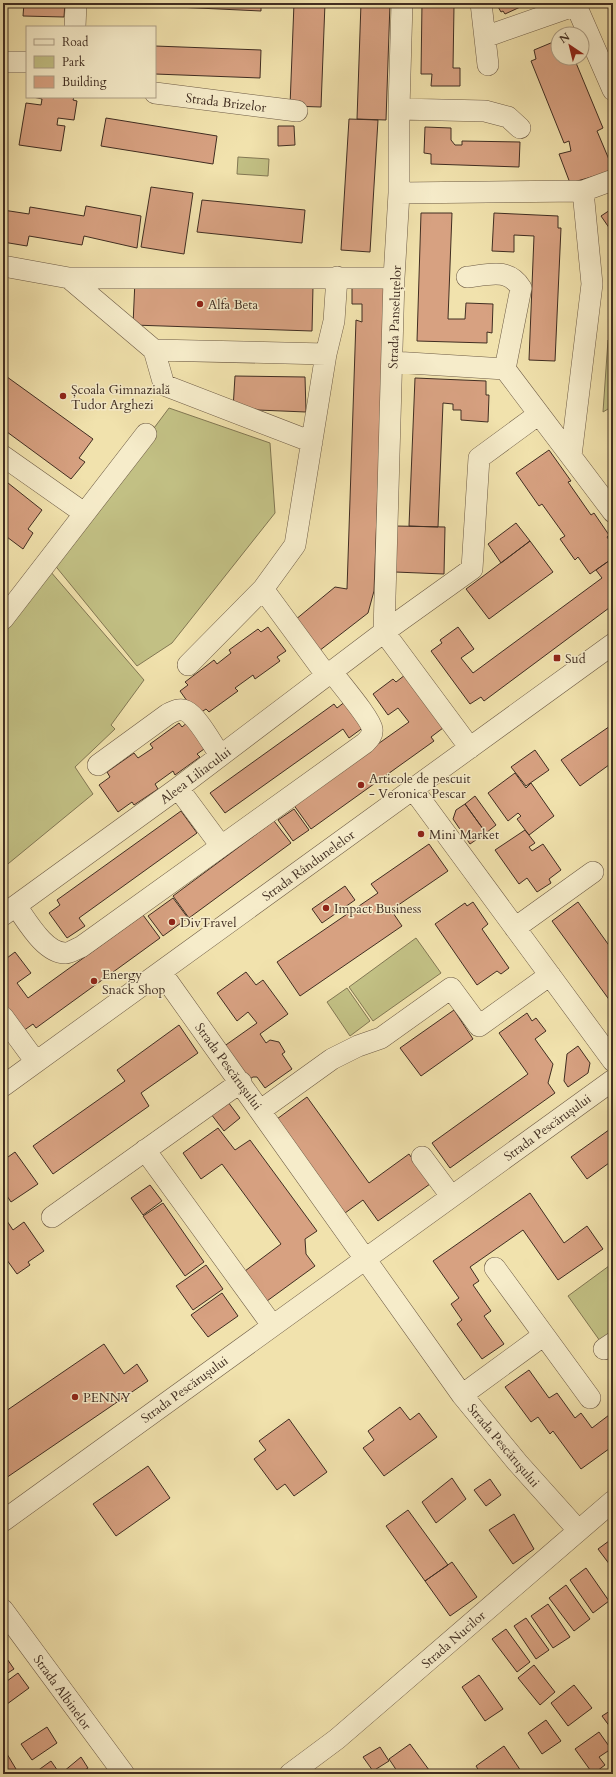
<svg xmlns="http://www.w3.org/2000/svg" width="616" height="1777" font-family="Cardo,serif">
	<rect width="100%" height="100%" fill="#f1e2ad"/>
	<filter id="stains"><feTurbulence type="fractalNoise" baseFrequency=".005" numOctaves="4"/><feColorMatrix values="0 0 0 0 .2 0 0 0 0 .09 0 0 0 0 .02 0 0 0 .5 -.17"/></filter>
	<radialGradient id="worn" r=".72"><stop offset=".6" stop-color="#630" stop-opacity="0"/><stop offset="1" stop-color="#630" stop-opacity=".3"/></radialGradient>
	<!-- green -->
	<path fill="#c2c084" stroke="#827753" d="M238,157L269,159L268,176L237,174Z
		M608,340L613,347V406L603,412Z
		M169,408L270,443L275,513L172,643L137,666L53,563Z
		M50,571L144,680L111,725L115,729L75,767L93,794L3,868V626Z
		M416,938L441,973L373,1021L349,987Z
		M347,988L370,1021L350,1036L327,1002Z
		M613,1263V1332L600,1341L568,1296Z"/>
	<!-- building -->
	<path fill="#d7a181" stroke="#412e22" d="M24,3H65L64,17L23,16Z
		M92,3H261V11Z
		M294,3H325L321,107L290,106Z
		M361,3H390L386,120L357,119Z
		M422,3H452V6H454L453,68H460V86H431L432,74H421Z
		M496,3H529L505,14L503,11L501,12Z
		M558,40V58H574L603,128L597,131L613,169V171L570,183L559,154L571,151L569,141L564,143L531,61L536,59L534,50Z
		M155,46L261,50L260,78L155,74Z
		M33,97H74L73,100L77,101L74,120L58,118L57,125L65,126L61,151L19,145L26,103L41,105L42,99Z
		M106,118L217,136L213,164L101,146Z
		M349,119L378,120L370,252L341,250Z
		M278,126H294L295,145L278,146Z
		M425,127L451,128V140L455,145H462V141L520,142L519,167L431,164V154L424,153Z
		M151,187L193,193L184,254L141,247Z
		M202,200L305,210L302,243L197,232Z
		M86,206L141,216L137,248L84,236L82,245L29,236L27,246L3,242V210L29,214L30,207L84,216Z
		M613,208V241L609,235L612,232L601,216Z
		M421,213H452L448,319H465L466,303L493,304L492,333L487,332V343L417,341Z
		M494,213L558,216V228H561L555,361L529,360L534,236L514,235V252L492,251Z
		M135,280L313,286L312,331L133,325Z
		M352,284L386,285L374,591L368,613L319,651L295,620L335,587L347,589L356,320L362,322V304H352Z
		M3,374L93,439L79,458L85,462L71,479L3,429Z
		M235,376L305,377L306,412L233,409Z
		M415,378L486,381V395H489L488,422L461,420V410H453V404L443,403L438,527L409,526Z
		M549,450L571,481L568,482L591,515L594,513L609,535L607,537L613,546V558L590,574L578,557L575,560L560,539L565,536L542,504L539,506L516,473Z
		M3,479L42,510L28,529L33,533L23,549L3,534Z
		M516,523L530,541L501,563L488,544Z
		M396,526L445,527L444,574L395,572Z
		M530,541L553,572L489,619L466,589Z
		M613,558V605L484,701L481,697L470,704L431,651L442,643L440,640L458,627L474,649L461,658L473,673L602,578L596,570Z
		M268,627L286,651L277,657L280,661L255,679L253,675L235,688L238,691L209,712L206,709L197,715L180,691L188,685L185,682L214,660L217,664L231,653L229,650L258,629L261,632Z
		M405,675L443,728L431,737L434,741L311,829L293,804L409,722L398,708L388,715L373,694L393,679L396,682Z
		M346,701L364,727L349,738L343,729L225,813L210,793L334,704L337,708Z
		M189,721L207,747L197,754L200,757L175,775L173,771L155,784L158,789L134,805L132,802L118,812L99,785L110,777L107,772L134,753L138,758L153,748L150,744L179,723L182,727Z
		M613,724V762L580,786L561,760Z
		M535,750L549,770L526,786L511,767Z
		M515,773L526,788L531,783L554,816L529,835L517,819L521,816L518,813L508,821L488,793Z
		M475,796L496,825L486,833L465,804Z
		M465,804L486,833L470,844L453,819L456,810Z
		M294,809L309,830L293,841L278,820Z
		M181,811L197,833L79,918L85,926L67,938L49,913L60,905L57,900Z
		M274,821L291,843L189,918L173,896Z
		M525,830L535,843L529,847L532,851L543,844L561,870L549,879L551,883L537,892L527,878L519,884L495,850Z
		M429,844L448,871L391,910L402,926L300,996L277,962L378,893L371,884Z
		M345,886L355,900L322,923L312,909Z
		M173,898L188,918L163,936L148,916Z
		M473,902L488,924L482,929L509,968L501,974L497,971L477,985L435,924L465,903L467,906Z
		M578,902L613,951V1005L552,921Z
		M143,915L160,938L36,1028L33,1024L23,1031L3,1004V961L15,952L31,973L17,983L28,998Z
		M246,972L256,985L263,980L288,1014L260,1034L266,1043L270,1040L279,1042L285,1052L282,1054L292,1069L265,1088L257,1077H253L248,1080L223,1047L257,1023L248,1012L237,1021L217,993Z
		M454,1010L473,1039L421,1076L400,1048Z
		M527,1013L532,1021L536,1018L546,1031L535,1039L553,1064L548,1083L555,1093L450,1168L432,1143L528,1074L499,1033Z
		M179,1025L198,1053L141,1093L149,1106L53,1174L33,1146L125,1081L117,1070Z
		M613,1031V1042L608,1035Z
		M578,1046L590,1063L588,1073L568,1087L564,1081L567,1054Z
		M307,1097L369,1183L409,1154L430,1184L378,1221L363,1200L345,1213L277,1119Z
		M228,1102L240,1118L224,1131L211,1114Z
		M613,1127V1168L609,1163L587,1179L571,1157Z
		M218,1128L235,1150L250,1140L317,1231L305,1239L306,1254L315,1266L267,1301L245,1271L281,1244L222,1164L201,1179L183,1153Z
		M3,1150L8,1157L15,1152L38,1184L11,1202L3,1190Z
		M150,1185L162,1201L143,1215L131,1198Z
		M530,1193L564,1243L587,1226L603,1249L558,1280L523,1230L470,1267L479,1281L473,1285L491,1311L484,1316L504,1344L482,1359L457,1324L462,1320L451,1304L459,1298L433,1261Z
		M163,1203L204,1262L185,1276L143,1216Z
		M3,1215L13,1230L24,1222L44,1251L28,1262L30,1265L17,1274L4,1256L3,1257Z
		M206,1265L223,1289L193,1310L176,1286Z
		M222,1293L238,1316L208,1337L191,1315Z
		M104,1344L124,1374L137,1364L148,1381L3,1480V1413Z
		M529,1370L549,1398L557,1393L575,1418L581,1413L592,1428L613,1412V1446L581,1469L553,1431L550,1434L538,1417L531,1422L505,1387Z
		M400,1407L410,1420L419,1413L437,1437L384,1476L363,1448L374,1440L368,1431Z
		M289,1419L327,1472L294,1496L285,1484L277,1490L254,1459L266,1450L259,1441Z
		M148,1466L170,1498L116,1536L93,1504Z
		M452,1478L466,1499L436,1523L422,1502Z
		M490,1479L501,1495L486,1506L474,1490Z
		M408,1510L448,1565L425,1581L386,1526Z
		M514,1514L534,1549L513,1564L489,1530Z
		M613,1538V1569L598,1549Z
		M452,1562L477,1597L450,1616L425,1581Z
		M586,1568L609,1601L593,1613L570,1580Z
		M566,1585L590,1619L574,1631L549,1598Z
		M548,1604L570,1637L553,1648L531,1616Z
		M526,1618L549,1650L536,1659L514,1626Z
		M506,1629L530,1662L517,1672L492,1639Z
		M3,1653L14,1669L3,1676Z
		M534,1665L555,1692L540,1705L518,1678Z
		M18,1673L29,1688L3,1707V1684Z
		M479,1675L503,1709L485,1721L462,1687Z
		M574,1685L592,1708L568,1726L551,1703Z
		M613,1709V1731L602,1716Z
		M546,1720L561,1741L542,1754L528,1733Z
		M47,1727L57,1743L32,1760L21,1744Z
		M599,1732L611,1749L599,1757L605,1765L593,1774L575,1749Z
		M410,1744L432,1774H399L389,1759Z
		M504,1746L523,1774H481L476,1766Z
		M380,1747L389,1761L373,1771L363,1757Z
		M7,1754L16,1769L9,1774H3V1756Z
		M81,1757L88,1768L79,1774H64L63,1772Z
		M51,1761L60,1774H33Z"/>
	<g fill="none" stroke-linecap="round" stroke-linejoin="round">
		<defs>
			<path id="minor" d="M481,3L488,65
				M575,3L613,90
				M75,27L76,3
				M485,37L576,5
				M3,62H27
				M155,93L297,111
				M399,109L485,111L508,117L520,128
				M399,193L583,191L613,180
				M3,266L69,278H394
				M467,277C488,275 508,267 521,288L505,369L613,512
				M69,278L154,350L326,354L334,321L337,277
				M154,350L164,385L312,442
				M393,362L505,369
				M3,456L84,513
				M571,456L592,284L583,191
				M263,589L327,676
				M3,619L146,434
				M384,632L394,278L399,193V109L402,3
				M384,632L470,748
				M188,665L263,589L295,545L326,354
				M98,765L168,714C174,711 180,708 186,711C198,717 212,744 220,755
				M178,788L221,846
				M413,789L613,1061
				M16,906C27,921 45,954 66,953C70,953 76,949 81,947L365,743C369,739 373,735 372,729C371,719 339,682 332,672
				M3,915L178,788L384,632L472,569L479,458L539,414
				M515,928L593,872
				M161,972L462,1395L517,1462L578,1530
				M3,1017L36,1062
				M3,1086L613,644
				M261,1110L332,1059L358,1046L381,1038L451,988L479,1026L550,975
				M145,1150L272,1325
				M422,1157L451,1196
				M52,1217L241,1082
				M495,1268L590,1398
				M604,1349L613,1343
				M462,1395L544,1335
				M3,1521L613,1080
				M3,1610L124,1774
				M290,1774L337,1739L613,1501"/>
		</defs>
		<!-- minor casing -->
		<use href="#minor" stroke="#6d5b45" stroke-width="22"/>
		<!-- minor -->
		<use href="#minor" stroke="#f6ecca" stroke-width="21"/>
	</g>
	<!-- markers -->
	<g fill="#8f2418" stroke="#f6ecca" stroke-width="1.5">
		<circle cx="200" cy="304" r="4"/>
		<circle cx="63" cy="396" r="4"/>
		<rect x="553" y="654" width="8" height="8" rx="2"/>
		<circle cx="361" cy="785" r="4"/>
		<circle cx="421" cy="834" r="4"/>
		<circle cx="326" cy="908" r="4"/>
		<circle cx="172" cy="922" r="4"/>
		<circle cx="94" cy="981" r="4"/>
		<circle cx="75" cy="1397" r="4"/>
	</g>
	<g text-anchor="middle" stroke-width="3" stroke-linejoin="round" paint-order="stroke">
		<!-- street labels -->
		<g font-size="13" fill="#412e22" stroke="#f6ecca">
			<text transform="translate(226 102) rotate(7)" y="5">Strada Brizelor</text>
			<text transform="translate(394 317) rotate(-88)" y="5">Strada Panseluțelor</text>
			<text transform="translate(195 775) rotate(-37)" y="5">Aleea Liliacului</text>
			<text transform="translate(308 865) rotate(-36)" y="5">Strada Rândunelelor</text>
			<text transform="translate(229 1066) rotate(54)" y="5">Strada Pescărușului</text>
			<text transform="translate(547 1127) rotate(-36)" y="5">Strada Pescărușului</text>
			<text transform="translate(184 1389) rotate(-36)" y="5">Strada Pescărușului</text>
			<text transform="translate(504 1445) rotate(50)" y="5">Strada Pescărușului</text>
			<text transform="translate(453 1639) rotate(-41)" y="5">Strada Nucilor</text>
			<text transform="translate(63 1692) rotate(54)" y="5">Strada Albinelor</text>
		</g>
		<!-- poi labels -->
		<g font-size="13" fill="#412e22" stroke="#f6ecca" text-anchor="start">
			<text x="208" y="309">Alfa Beta</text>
			<text x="71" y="394">Școala Gimnazială<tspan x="71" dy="15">Tudor Arghezi</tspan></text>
			<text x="565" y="663">Sud</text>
			<text x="369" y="783">Articole de pescuit<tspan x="369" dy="15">- Veronica Pescar</tspan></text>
			<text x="429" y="839">Mini Market</text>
			<text x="334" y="913">Impact Business</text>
			<text x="180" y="927">DivTravel</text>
			<text x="102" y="979">Energy<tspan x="102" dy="15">Snack Shop</tspan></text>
			<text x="83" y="1402">PENNY</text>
		</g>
	</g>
	<!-- margin -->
	<rect width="616" height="1777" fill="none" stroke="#f1e2ad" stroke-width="16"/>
	<rect x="4" y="4" width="608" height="1769" fill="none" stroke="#412e22" stroke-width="2"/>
	<rect x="8" y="8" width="600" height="1761" fill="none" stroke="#412e22"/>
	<!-- legend -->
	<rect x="26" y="26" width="130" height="72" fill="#f6ecca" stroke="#aea087"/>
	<rect x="34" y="39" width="20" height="6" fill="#f6ecca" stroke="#aea087"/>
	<text x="62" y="46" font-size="12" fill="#412e22">Road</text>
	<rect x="34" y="56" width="20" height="12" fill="#c2c084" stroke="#aea087"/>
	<text x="62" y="66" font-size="12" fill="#412e22">Park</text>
	<rect x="34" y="76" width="20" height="12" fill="#d7a181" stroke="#aea087"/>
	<text x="62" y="86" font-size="12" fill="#412e22">Building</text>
	<!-- north arrow -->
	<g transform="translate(570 46) rotate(325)"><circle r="19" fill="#f6ecca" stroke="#aea087"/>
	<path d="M0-3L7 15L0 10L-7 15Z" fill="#8f2418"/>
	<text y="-6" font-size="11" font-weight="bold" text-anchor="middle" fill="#412e22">N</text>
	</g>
	<rect width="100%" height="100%" filter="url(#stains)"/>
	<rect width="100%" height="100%" fill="url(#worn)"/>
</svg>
